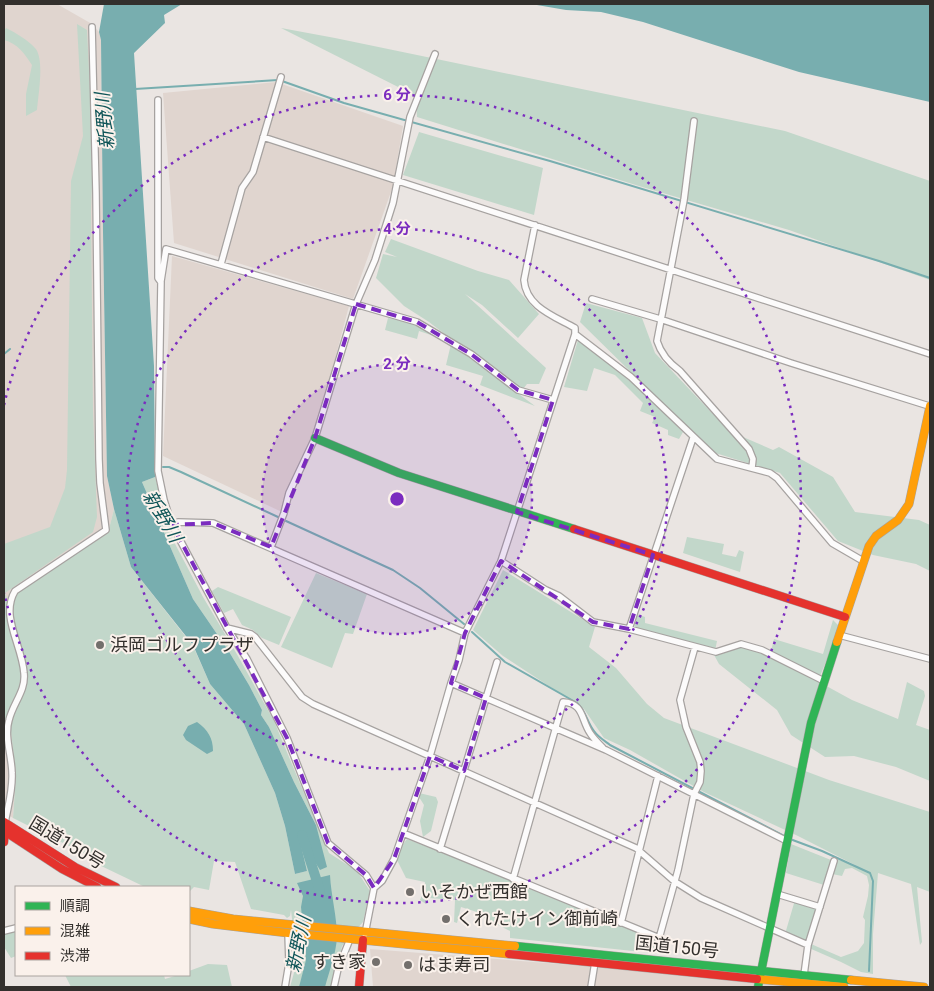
<svg xmlns="http://www.w3.org/2000/svg" width="934" height="991" font-family="Roboto,'Noto Sans JP',sans-serif">
	<rect width="100%" height="100%" fill="#eae5e2"/>
	<!-- built -->
	<path fill="#e0d5cf" d="M4,4H57L92,24L99,32L101,40L103,232L107,476L114,509L108,533L12,596L8,603L4,601Z
		M276,82L403,126L393,186L353,299L174,243L163,93Z
		M172,256L349,306L312,446L292,488L284,513L163,456Z
		M5,721L10,723L16,775L13,818L4,812Z
		M370,949L585,966L801,987H373Z"/>
	<!-- green -->
	<path fill="#c2d7ca" d="M77,24L87,30L93,153L91,211L93,411L97,517L93,532L5,593L8,602L12,596L108,533L114,509L131,567L193,646L210,684L244,724L275,793L285,826L295,874L307,871L298,836L316,825L294,782L269,727L261,715L262,710L249,685L228,650L193,599L142,482L155,477L173,540L203,597L238,656L274,721L329,853L357,871L370,891L363,922L342,946L332,987H290L297,962L291,910L290,916L287,918L284,915L251,909L235,862L214,861L209,890L194,887L189,892V887H145L95,863L85,854L13,818L16,775L10,723L4,722V544L50,527L65,488L67,470L71,181L83,136Z
		M6,28C16,33 28,40 35,48C45,59 38,96 37,110L26,116V94L32,65C25,54 17,43 4,40V31Z
		M281,28L335,38L785,131L930,181V280L789,230L639,186L417,117L416,96Z
		M419,132L543,168L534,215L403,175Z
		M391,239L478,271L509,280L539,314L518,338L482,305L465,294L546,368L539,384H527L523,389L511,385L429,322L404,306L376,278L383,254L397,257L385,252Z
		M586,303L642,318L655,353L729,431L773,450L779,447L833,477L855,512L919,520L930,525V571L916,564L873,555L838,541L780,473L712,452L580,322Z
		M388,318L413,323L449,341L419,331L417,339L385,330Z
		M578,340H581L637,387L683,432L679,439L668,435V430L652,423L655,417L640,411L643,403L615,375L594,368L587,391L564,387Z
		M451,344L535,406L480,385L483,376L446,365Z
		M687,537L724,544L722,554L736,557L739,550L744,552L740,572L683,553Z
		M503,570L595,627L589,647L616,668L647,704L664,718L829,780L930,812V892L917,887L922,942L920,945L911,884L878,873L873,934V974L861,972L841,962L809,948L811,944L841,957L858,951L864,943L865,920L863,917L868,896L869,885L867,876L852,868L845,869L842,876L832,874L836,859L857,866L798,836L704,792L630,750L604,738L584,709L503,656L473,630Z
		M316,573L367,594L353,634L345,633L332,668L281,647Z
		M218,587L291,617L279,645L262,638L253,630L242,625L233,609L224,613L212,591Z
		M637,614L645,617V623L717,641L715,651L634,629Z
		M833,620L838,625L837,635L820,676L771,651L774,639L823,654Z
		M746,645L777,659L852,700L898,719L907,682L924,691L925,696L916,725L930,730V781L896,767L854,756L825,757L791,735L777,710L719,664L713,653Z
		M419,793L436,797L438,802L431,831L423,837L420,821L424,805L419,797Z
		M407,839L657,937L656,946L652,953L510,938V931L478,915L477,912L461,907L457,923L454,922L455,900L429,898L426,904L420,900L423,893L425,882L406,878L397,860L400,848Z
		M791,844L831,860L824,885L786,873Z
		M795,900L819,909L809,941L785,934Z
		M16,930V956L11,958L4,947V933Z
		M208,964L227,965L232,987H71L65,975H164L165,979L178,975H189V971Z"/>
	<!-- water -->
	<path fill="#78aeaf" d="M104,4H182L164,15L165,23L134,53L154,366L155,477L142,482L193,599L228,650L249,685L262,710L261,715L269,727L294,782L316,825L327,867L320,870L299,837L307,871L295,874L285,826L275,793L244,724L210,684L193,645L131,567L114,509L107,476L103,232L101,40L99,32Z
		M531,4H930V102L799,72L643,22L601,12L566,10Z
		M197,722C208,730 213,738 213,751L207,754L186,740L183,735L188,726Z
		M330,875C331,896 337,916 337,937C336,954 329,972 325,987H299L306,960L301,907L303,896L297,883Z"/>
	<g fill="none" stroke-linecap="round" stroke-linejoin="round">
		<!-- stream -->
		<path stroke="#78aeaf" stroke-width="2" d="M282,81L344,103L550,161L879,261L930,278
			M135,89L278,80
			M4,354L10,349
			M163,467H169L181,472L278,517
			M286,521L393,570L420,588L464,624
			M472,632L505,662L577,703C586,711 587,722 594,731C598,737 605,741 610,745L786,837
			M790,839L822,851L870,873L873,881L869,971"/>
		<!-- river -->
		<path stroke="#78aeaf" stroke-width="10" d="M302,835L320,891"/>
		<defs>
			<path id="street" d="M158,100V278L161,282L158,471L164,500L172,525L227,628L247,659L287,738L328,843L366,875L374,888L365,934
				M694,121L684,200L657,341C661,354 669,363 680,371L749,449L753,459L752,468
				M263,137L930,354
				M221,264L242,188L253,172L281,77
				M161,281L166,249L417,322L471,354L518,390L553,400
				M592,299L660,319L791,363L929,406
				M575,334L631,377L717,459L770,473L777,478L832,543L863,561
				M172,525L178,522L213,523L465,633
				M271,547L284,513L289,493L315,438L356,304L375,260L393,203L410,117L435,54
				M501,561L546,590L559,596L593,622L629,629L716,652L741,644L762,650L824,681
				M227,628L251,634L255,637L302,697L313,704L636,848L674,881L701,898L808,945
				M629,629L693,438
				M839,635L930,659
				M451,683L606,750L787,841
				M5,823C8,806 13,790 12,773C12,757 4,736 9,720C13,703 26,691 24,673C22,645 0,616 15,591L106,530L100,483L99,459L96,193L92,27
				M403,833L657,937L660,935L678,870L694,794L700,782L701,771L700,762L686,727L680,700L695,647
				M440,849L497,662
				M513,879L563,702C584,703 581,720 590,733C593,738 598,743 603,748
				M374,888L382,881L394,859L430,756L451,683L459,660L465,633L501,561L575,334V328C554,316 526,307 524,280L535,225
				M777,894L820,907
				M621,923L658,776
				M4,931L16,928
				M804,975L808,945L834,861
				M285,987L289,963L288,933
				M334,987L338,969L350,939
				M591,987L595,962"/>
			<path id="fast" d="M315,438L399,473L574,529
				M515,946L851,980
				M758,987L811,723L837,642"/>
			<path id="slow" d="M837,642L869,546L876,536L898,520L909,504L930,406
				M189,911L233,919L515,946
				M189,919L213,924L288,933L509,954
				M757,979L844,987
				M851,980L924,987"/>
			<path id="jam" d="M574,529L845,617
				M4,822L75,867L116,887
				M4,831L62,869L97,887
				M4,842L5,827
				M509,954L757,979
				M359,987L363,940"/>
		</defs>
		<!-- street casing -->
		<use href="#street" stroke="#a6a2a0" stroke-width="8"/>
		<!-- fast casing -->
		<use href="#fast" stroke="#a6a2a0" stroke-width="9"/>
		<!-- slow casing -->
		<use href="#slow" stroke="#a6a2a0" stroke-width="9"/>
		<!-- jam casing -->
		<use href="#jam" stroke="#a6a2a0" stroke-width="9"/>
		<!-- street -->
		<use href="#street" stroke="#fcfbfb" stroke-width="5.5"/>
		<!-- fast -->
		<use href="#fast" stroke="#30b455" stroke-width="8"/>
		<!-- slow -->
		<use href="#slow" stroke="#ff9f0a" stroke-width="8"/>
		<!-- jam -->
		<use href="#jam" stroke="#e5322d" stroke-width="8"/>
	</g>
	<!-- marked area -->
	<path fill="none" stroke="#7b2cbf" stroke-width="4" stroke-dasharray="10 6" stroke-linejoin="round" d="M356,304L417,322L471,354L518,390L553,400L517,512L653,555L629,629L593,622L501,561L465,633L451,683L486,698L464,771L430,756L394,859L374,888L366,875L328,843L287,738L172,525L213,523L271,547L315,438Z"/>
	<!-- distance rings -->
	<circle cx="397" cy="499" r="135" fill="#7b2cbf" fill-opacity=".12"/>
	<g fill="none" stroke="#7b2cbf" stroke-width="2.5" stroke-dasharray="2.5 5">
		<circle cx="397" cy="499" r="135"/>
		<circle cx="397" cy="499" r="270"/>
		<path d="M4 405A404 404 0 1 1 4 593"/>
	</g>
	<!-- markers -->
	<g fill="#736f6c" stroke="#faf1eb" stroke-width="2">
		<circle cx="100" cy="645" r="5"/>
		<circle cx="410" cy="892" r="5"/>
		<circle cx="446" cy="919" r="5"/>
		<circle cx="376" cy="962" r="5"/>
		<circle cx="408" cy="965" r="5"/>
	</g>
	<g text-anchor="middle" stroke-width="4" stroke-linejoin="round" paint-order="stroke">
		<!-- poi labels -->
		<g font-size="18" fill="#33302d" stroke="#faf1eb" text-anchor="start">
			<text x="110" y="651">浜岡ゴルフプラザ</text>
			<text x="420" y="898">いそかぜ西館</text>
			<text x="456" y="925">くれたけイン御前崎</text>
			<text x="366" y="968" text-anchor="end">すき家</text>
			<text x="418" y="971">はま寿司</text>
		</g>
		<!-- street labels -->
		<g font-size="18" fill="#33302d" stroke="#faf1eb">
			<text transform="translate(67 843) rotate(31)" y="6">国道150号</text>
			<text transform="translate(677 947) rotate(6)" y="6">国道150号</text>
		</g>
		<!-- water labels -->
		<g font-size="19" font-style="italic" fill="#0f5558" stroke="#faf1eb">
			<text transform="translate(104 121) rotate(-95)" y="7">新野川</text>
			<text transform="translate(163 516) rotate(59)" y="7">新野川</text>
			<text transform="translate(298 944) rotate(-78)" y="7">新野川</text>
		</g>
	</g>
	<circle cx="397" cy="499" r="8" fill="#7b2cbf" stroke="#faf1eb" stroke-width="2.5"/>
	<g font-size="15" text-anchor="middle" font-weight="bold" fill="#7b2cbf" stroke="#faf1eb" stroke-width="4" stroke-linejoin="round" paint-order="stroke">
		<text x="397" y="100">6 分</text>
		<text x="397" y="234">4 分</text>
		<text x="397" y="369">2 分</text>
	</g>
	<!-- border -->
	<rect width="934" height="991" fill="none" stroke="#33302d" stroke-width="10"/>
	<!-- legend -->
	<rect x="15" y="886" width="175" height="90" fill="#faf1eb" stroke="#aaa49f"/>
	<rect x="25" y="902" width="25" height="8" fill="#30b455" stroke="#aaa49f"/>
	<text x="60" y="911" font-size="15" fill="#33302d">順調</text>
	<rect x="25" y="927" width="25" height="8" fill="#ff9f0a" stroke="#aaa49f"/>
	<text x="60" y="936" font-size="15" fill="#33302d">混雑</text>
	<rect x="25" y="952" width="25" height="8" fill="#e5322d" stroke="#aaa49f"/>
	<text x="60" y="961" font-size="15" fill="#33302d">渋滞</text>
</svg>
